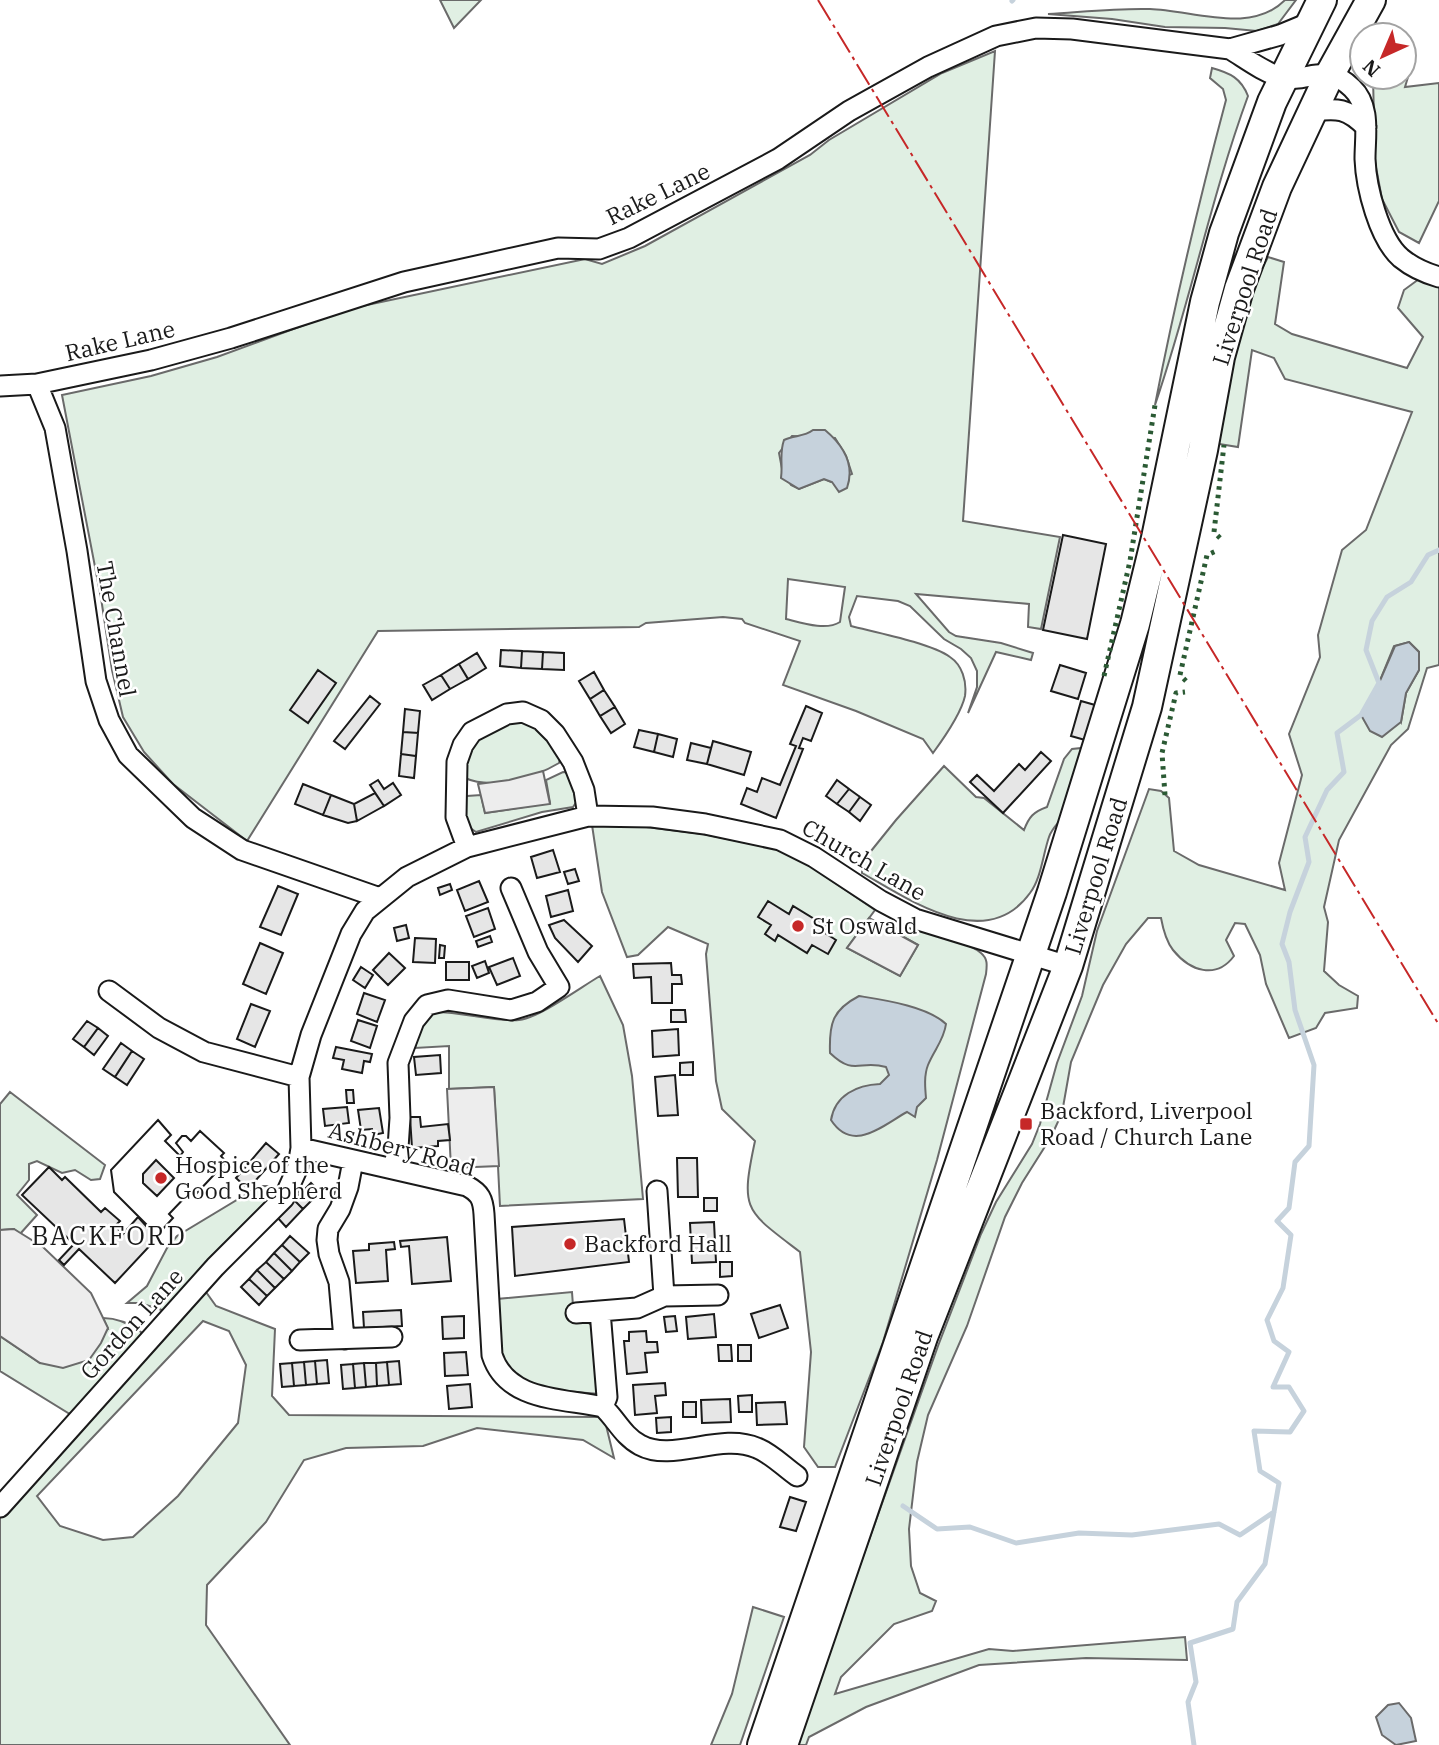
<svg xmlns="http://www.w3.org/2000/svg" width="1439" height="1745" font-family="'IBM Plex Serif',serif">
	<rect width="100%" height="100%" fill="#fff"/>
	<!-- green -->
	<path fill="#e0efe3" stroke="#6a6a6a" stroke-width="2" fill-rule="evenodd" d="M440,0H481L454,28Z
		M1285,0H1296L1278,24L1257,31L1225,28L1165,27L1112,19L1048,14C1082,12 1117,8 1150,9C1192,10 1251,35 1285,0Z
		M995,51L963,521L1060,537L1041,629L1028,627L1029,604L916,594L949,632L956,636L1001,643L1033,653L1031,660L996,652L968,713L977,687V671L971,658L961,649L944,639L910,606L898,601L857,596L849,617L851,626C874,632 931,643 950,657C962,665 967,681 965,696C961,714 944,738 933,753L923,739L856,711L783,685L800,641L745,623L742,619L723,617L646,623L639,627L378,631L247,841L173,784L144,752L123,717L112,670L101,598L62,395L151,376L217,357L348,309L585,259L602,264L645,246L810,155L829,140L942,73ZM792,436L835,438L846,456L852,474L831,482L824,479L799,489L791,485L782,469L779,453ZM788,579L845,587L840,622C826,631 802,623 786,619Z
		M1404,63L1411,67L1405,87L1439,83V201L1419,243L1399,232L1382,199L1375,162L1373,77H1404Z
		M1212,68C1230,73 1241,78 1248,96C1211,197 1190,303 1155,405C1175,302 1199,201 1226,100L1223,89L1210,78Z
		M1268,257L1284,262L1275,324L1292,334L1407,368L1423,337L1398,308L1404,290L1419,279L1439,284V665L1427,668L1408,729L1391,745L1339,840L1324,907L1328,922L1324,971L1339,985L1358,996L1357,1008L1325,1013L1316,1028L1289,1038L1266,984L1260,955L1245,924L1235,923L1226,940L1234,956C1216,980 1190,971 1173,950C1166,941 1163,929 1161,918H1148L1126,944L1103,985L1071,1062L1062,1113L1051,1137L1022,1183L1005,1217L967,1326L928,1415L917,1462L909,1529L911,1566L920,1593L936,1601L932,1611L894,1624L841,1677L835,1694L989,1649L1013,1651L1185,1637L1187,1660L1086,1658L979,1665L866,1707L809,1737L806,1745H796L938,1346L981,1234L996,1202L1032,1144L1040,1124L1057,1063L1082,996L1097,931L1149,789L1161,791L1169,798L1174,851L1199,865L1285,890L1279,863L1302,775L1289,734L1320,657L1318,635L1342,550L1366,530L1412,412L1285,379L1274,358L1252,350L1238,447L1213,443L1251,290ZM1409,642L1419,652V670L1406,693L1401,722L1379,683L1394,646Z
		M529,721L548,737L560,759L559,763C534,778 492,790 465,778L464,755L471,740L502,722Z
		M1082,748C1078,766 1072,801 1064,815C1059,823 1052,828 1049,837C1043,854 1041,879 1030,893C986,954 910,900 862,873L863,861L896,820L944,766L976,797L984,798L1024,830C1029,817 1033,812 1047,807L1064,759L1072,749Z
		M563,772L573,773L577,801L573,807L542,812L476,832L466,825L463,801L467,796L481,795L485,813L550,803L546,780Z
		M592,825H630L703,834L788,851L875,910L847,948L900,976L918,945L893,931L901,925C917,929 971,943 981,953C988,959 987,965 986,974L937,1160L883,1342L835,1467H818L804,1447L811,1352L800,1252C745,1210 740,1211 755,1141L722,1109L716,1081L706,954L708,944L668,927L638,955L627,957L602,892Z
		M600,976L623,1025L632,1076L643,1199L500,1206L494,1087L449,1089V1046L415,1048L422,1022L432,1012C460,1011 494,1022 519,1020C539,1018 581,987 600,976Z
		M10,1092L105,1165L100,1179L91,1180L75,1170L62,1173L37,1161L29,1164V1180L17,1195L37,1215L20,1234L14,1229L0,1230V1104Z
		M260,1186H268L274,1190L275,1197L165,1311L140,1303H127L147,1286L167,1248L177,1236Z
		M206,1292L216,1306L275,1329L272,1396L289,1415L604,1417L614,1458L583,1440L477,1428L423,1446L346,1448L304,1460L266,1522L207,1585L206,1625L290,1745H0V1515ZM203,1321L229,1331L246,1365L238,1423L178,1496L133,1537L103,1540L60,1526L37,1496Z
		M572,1292L574,1320L586,1321L594,1327L599,1394C570,1391 514,1391 502,1358C498,1346 498,1314 497,1299Z
		M103,1318C118,1318 129,1323 141,1332L142,1343L73,1416L0,1371V1336L40,1363L108,1329Z
		M753,1607L784,1617L740,1745H711L732,1694Z"/>
	<!-- parking -->
	<path fill="#ededed" stroke="#6a6a6a" stroke-width="2" d="M543,771L550,804L485,813L478,784L509,780Z
		M869,918L918,945L900,976L847,948Z
		M494,1087L499,1166L451,1168L447,1089Z
		M14,1229L43,1247L91,1293L108,1328L101,1343L89,1360L63,1368L40,1363L0,1336V1230Z"/>
	<!-- water -->
	<path fill="#c6d2dc" stroke="#6a6a6a" stroke-width="2" d="M813,430H825C843,445 855,465 847,488L839,492L832,482L824,479L799,489L781,478C783,464 779,454 784,440C794,435 804,437 813,430Z
		M1409,642L1419,652V670L1406,693L1401,722L1382,737L1370,731L1361,715L1379,683L1395,646Z
		M859,996C884,1000 927,1006 946,1024C944,1040 934,1050 928,1065C924,1075 925,1087 926,1098L917,1107L915,1117L907,1112C883,1125 853,1154 831,1120C835,1095 857,1085 880,1084L889,1075L886,1067C859,1059 855,1077 830,1053C829,1024 832,1010 859,996Z
		M1399,1703L1411,1718L1416,1741L1396,1745L1382,1735L1376,1717L1388,1705Z"/>
	<g fill="none" stroke-linecap="round" stroke-linejoin="round">
		<!-- stream -->
		<path stroke="#c6d2dc" stroke-width="5" d="M1012,1L1013,0
			M903,1506L937,1529L970,1527L1016,1543L1079,1533L1132,1535L1219,1524L1240,1535L1274,1512
			M1194,1745L1188,1702L1196,1682L1190,1643L1233,1629L1237,1602L1265,1564L1279,1483L1260,1471L1254,1431L1290,1432L1304,1411L1289,1387H1273L1289,1352L1274,1341L1267,1320L1283,1288L1291,1235L1277,1221L1289,1208L1295,1162L1309,1146L1314,1065L1295,1010L1289,962L1282,944L1290,912L1309,862L1305,837L1327,790L1344,772L1337,733L1361,715L1379,683L1366,650L1372,621L1387,597L1411,582L1428,555L1439,550"/>
	</g>
	<!-- building -->
	<path fill="#e6e6e6" stroke="#1a1a1a" stroke-width="2" fill-rule="evenodd" d="M1063,535L1106,544L1087,639L1043,630Z
		M501,650L522,651L521,668L500,666Z
		M522,651L543,652L542,669L521,668Z
		M543,652L564,653V670L542,669Z
		M477,653L486,668L468,679L459,664Z
		M459,664L468,679L450,689L441,675Z
		M1060,665L1086,673L1078,699L1051,691Z
		M318,670L336,683L308,723L290,710Z
		M594,672L604,690L590,699L579,681Z
		M441,675L450,689L432,700L423,685Z
		M604,690L615,707L600,716L590,699Z
		M370,696L380,704L345,749L334,741Z
		M1081,701L1095,705L1085,740L1071,736Z
		M806,706L822,713L811,741L803,738L799,748L803,749L776,818L741,804L747,788L757,792L762,778L780,785L796,746L790,744Z
		M615,707L625,724L611,733L600,716Z
		M405,709L420,711L418,733L403,732Z
		M639,730L658,734L654,752L634,747Z
		M403,732L418,733L416,756L401,754Z
		M658,734L677,739L673,757L654,752Z
		M713,741L751,752L744,775L707,764Z
		M691,743L711,748L707,764L687,760Z
		M1041,752L1051,761L1003,813L970,782L977,775L994,791L1019,764L1025,770Z
		M401,754L416,756L414,778L399,776Z
		M378,780L384,789L393,783L401,795L384,806L370,785Z
		M837,780L849,789L837,804L826,796Z
		M303,784L331,795L323,815L295,804Z
		M849,789L860,797L849,812L837,804Z
		M375,793L384,806L357,821L354,804Z
		M331,795L354,804L357,821L348,823L323,815Z
		M860,797L871,805L860,821L849,812Z
		M553,850L560,872L537,878L531,857Z
		M575,869L579,881L568,884L564,872Z
		M479,881L488,902L465,911L457,890Z
		M450,884L452,890L440,895L438,888Z
		M278,886L298,894L281,935L260,927Z
		M568,890L573,911L551,917L546,896Z
		M768,901L789,914L793,906L829,928L825,933L836,940L828,954L812,945L807,953L778,935L775,941L765,934L771,925L758,917Z
		M488,908L495,929L474,937L466,916Z
		M564,920L592,946L578,962L555,938L549,925Z
		M406,925L409,938L397,941L394,928Z
		M490,936L492,942L478,947L476,941Z
		M415,938L436,939L435,963L413,962Z
		M260,943L283,953L266,994L243,984Z
		M440,945L445,946L444,958H439Z
		M389,953L405,968L388,985L373,970Z
		M513,958L520,976L497,985L489,967Z
		M485,961L489,973L477,978L472,966Z
		M446,962H469V980H446Z
		M671,963L672,975H681L682,984H672V1003H652L651,977L634,978L633,964Z
		M361,967L373,975L365,988L353,980Z
		M364,993L385,1000L377,1022L357,1014Z
		M251,1004L270,1011L255,1047L237,1039Z
		M671,1010H685L686,1022H671Z
		M358,1020L377,1026L370,1048L351,1041Z
		M87,1021L98,1028L84,1047L73,1039Z
		M98,1028L108,1036L94,1055L84,1047Z
		M678,1029L679,1055L653,1057L652,1031Z
		M121,1043L132,1051L115,1077L103,1069Z
		M336,1047L372,1054L370,1062L364,1061L362,1073L342,1069L344,1060L333,1058Z
		M132,1051L144,1059L127,1085L115,1077Z
		M440,1055L441,1073L416,1075L414,1057Z
		M693,1062V1075H680V1063Z
		M675,1075L678,1115L658,1116L655,1077Z
		M346,1090H353L354,1103H347Z
		M347,1107L349,1123L325,1126L323,1109Z
		M379,1108L383,1133L373,1135L372,1129L361,1130L358,1110Z
		M410,1117H420L421,1127L448,1124L450,1140L438,1141V1146L412,1148Z
		M158,1120L171,1135L165,1141L180,1156L183,1152L176,1143L182,1136H186L191,1141L200,1131L224,1153L221,1156L226,1162L195,1195L191,1191L169,1214L173,1218L161,1231L156,1226L152,1230L114,1192L111,1170ZM156,1160L174,1178L157,1196L143,1183V1174Z
		M158,1120L171,1135L165,1141L180,1156L183,1152L176,1143L182,1136H186L191,1141L200,1131L224,1153L221,1156L226,1162L195,1195L191,1191L169,1214L173,1218L161,1231L156,1226L152,1230L114,1192L111,1170Z
		M266,1143L279,1154L248,1189L236,1178Z
		M677,1158H697L698,1197H678Z
		M49,1167L62,1180L65,1177L101,1212L105,1208L120,1221L115,1226L123,1234L138,1217L157,1238L115,1283L79,1249L64,1265L59,1260L74,1244L22,1195Z
		M311,1183L320,1192L303,1209L294,1200Z
		M704,1198H717V1211H704Z
		M294,1200L303,1209L286,1227L277,1217Z
		M624,1219L629,1262L515,1276L512,1227Z
		M714,1222L716,1262L692,1263L690,1223Z
		M290,1236L309,1253L300,1262L282,1245Z
		M447,1237L451,1281L412,1284L409,1246L401,1247L400,1241Z
		M394,1242L395,1249L386,1250L388,1281L356,1283L353,1251L369,1250V1244Z
		M282,1245L300,1262L292,1271L274,1253Z
		M274,1253L292,1271L284,1279L266,1262Z
		M266,1262L284,1279L275,1288L257,1270Z
		M720,1262H732V1276L720,1277Z
		M257,1270L275,1288L267,1296L249,1279Z
		M249,1279L267,1296L259,1305L241,1287Z
		M780,1305L788,1328L759,1338L751,1314Z
		M401,1310L402,1326L364,1328L363,1312Z
		M714,1314L716,1337L688,1339L686,1317Z
		M464,1316V1338L443,1339L442,1317Z
		M675,1316L677,1331L666,1332L664,1317Z
		M646,1331L647,1342H657L658,1352L645,1353L647,1372L627,1374L624,1341H629V1332Z
		M718,1345H731L732,1361H719Z
		M738,1345H751V1361H738Z
		M466,1352L468,1375L445,1376L444,1353Z
		M327,1360L329,1383L317,1384L315,1361Z
		M315,1361L317,1384L306,1385L304,1362Z
		M399,1361L401,1384L389,1385L387,1362Z
		M304,1362L306,1385L294,1386L292,1363Z
		M387,1362L389,1385L377,1386L376,1363Z
		M292,1363L294,1386L282,1387L280,1364Z
		M364,1363H376L377,1386L366,1387Z
		M364,1363L366,1387L355,1388L353,1364Z
		M353,1364L355,1388L343,1389L341,1365Z
		M665,1383L666,1395L655,1396L657,1413L635,1415L633,1385Z
		M470,1384L472,1407L449,1409L447,1386Z
		M752,1395V1412H739L738,1396Z
		M730,1399L731,1422L702,1423L701,1400Z
		M683,1402H696V1417H683Z
		M785,1402L787,1424L757,1425L756,1403Z
		M671,1417V1432L657,1433L656,1418Z
		M790,1497L806,1502L796,1531L780,1527Z"/>
	<g fill="none" stroke-linecap="round" stroke-linejoin="round">
		<defs>
			<path id="minor" d="M1230,49C1245,58 1263,72 1281,77C1308,84 1324,61 1352,88C1371,106 1365,135 1365,159C1366,187 1379,239 1401,258C1412,267 1425,273 1439,277
				M1312,111C1338,108 1347,108 1366,127
				M37,384L55,428L77,551L96,681L109,720L128,755L193,818L242,850L380,898
				M0,386L37,384L151,360L231,338L404,282L558,248L599,249L629,238L778,159L849,111L928,67L996,36L1036,28L1072,29L1230,49L1280,35L1309,23
				M467,847L456,817L457,762L463,745L472,732L507,714L523,712L541,720L555,734L573,762L584,790L588,816
				M109,991L159,1028L204,1052L299,1077
				M301,1148L467,1186C480,1193 483,1199 484,1214L492,1355C507,1402 563,1398 603,1407C616,1419 623,1436 640,1445C673,1463 720,1432 757,1448C772,1454 784,1467 797,1476
				M393,1169L398,1148L400,1118L398,1063L414,1021L427,1005L448,1000L511,1010L537,1002L559,987L538,952L511,888
				M657,1191L664,1296
				M576,1313L600,1311
				M344,1339L339,1282L329,1254L327,1240L328,1229L340,1209L348,1187L353,1161
				M300,1340L392,1337
				M603,1407L607,1397L600,1311L637,1308L664,1296L718,1295
				M0,1507L215,1267L284,1198L298,1167L301,1148L299,1077L311,1035L351,934L365,911L407,877L467,847L588,816L652,817L705,824L780,840L814,857L881,901L915,919L1068,966"/>
			<path id="highway" d="M762,1745L1052,892L1135,624L1156,538L1205,302L1224,233L1272,102L1322,0
				M783,1745L923,1337L1068,966L1147,707L1203,450L1220,357L1239,289L1277,187L1330,74L1371,0"/>
		</defs>
		<!-- minor casing -->
		<use href="#minor" stroke="#1a1a1a" stroke-width="23"/>
		<!-- highway casing -->
		<use href="#highway" stroke="#1a1a1a" stroke-width="32"/>
		<!-- minor -->
		<use href="#minor" stroke="#fff" stroke-width="19"/>
		<!-- highway -->
		<use href="#highway" stroke="#fff" stroke-width="28"/>
		<!-- hedge -->
		<path stroke="#2b5a34" stroke-width="5" stroke-dasharray="3.5 5" stroke-linecap="butt" d="M1220,538L1214,532L1224,445
			M1104,676L1130,561L1155,405
			M1186,681L1180,675L1207,555L1216,551
			M1165,795L1162,753L1176,693L1185,692"/>
		<!-- power -->
		<path stroke="#c62828" stroke-width="2" stroke-dasharray="24 5 3.5 5" stroke-linecap="butt" d="M818,0L1439,1025"/>
	</g>
	<!-- markers -->
	<g fill="#c62828" stroke="#fff" stroke-width="2.5">
		<circle cx="798" cy="926" r="7"/>
		<rect x="1019" y="1117" width="14" height="14" rx="3.5"/>
		<circle cx="161" cy="1178" r="7"/>
		<circle cx="570" cy="1244" r="7"/>
	</g>
	<g text-anchor="middle" stroke-width="5" stroke-linejoin="round" paint-order="stroke">
		<!-- street labels -->
		<g font-size="23" fill="#1a1a1a" stroke="#fff">
			<text transform="translate(658 194) rotate(-26)" y="8">Rake Lane</text>
			<text transform="translate(1245 287) rotate(-72)" y="8">Liverpool Road</text>
			<text transform="translate(120 341) rotate(-13)" y="8">Rake Lane</text>
			<text transform="translate(116 629) rotate(80)" y="8">The Channel</text>
			<text transform="translate(864 860) rotate(30)" y="8">Church Lane</text>
			<text transform="translate(1096 876) rotate(-73)" y="8">Liverpool Road</text>
			<text transform="translate(402 1149) rotate(15)" y="8">Ashbery Road</text>
			<text transform="translate(132 1324) rotate(-48)" y="8">Gordon Lane</text>
			<text transform="translate(899 1408) rotate(-71)" y="8">Liverpool Road</text>
		</g>
		<!-- poi labels -->
		<g font-size="23" fill="#1a1a1a" stroke="#fff" text-anchor="start">
			<text x="812" y="934">St Oswald</text>
			<text x="1040" y="1119">Backford, Liverpool<tspan x="1040" dy="26">Road / Church Lane</tspan></text>
			<text x="175" y="1173">Hospice of the<tspan x="175" dy="26">Good Shepherd</tspan></text>
			<text x="584" y="1252">Backford Hall</text>
		</g>
		<!-- quarter labels -->
		<g font-size="26" letter-spacing="2" fill="#1a1a1a" stroke="#fff">
			<text x="109" y="1245">BACKFORD</text>
		</g>
	</g>
	<!-- north arrow -->
	<g transform="translate(1383 56) rotate(224)"><circle r="33" fill="#ffffff" stroke="#a3a3a3" stroke-width="2"/>
	<path d="M0-5L12 26L0 18L-12 26Z" fill="#c62828"/>
	<text y="-10" font-size="19" font-weight="bold" text-anchor="middle" fill="#1a1a1a">N</text>
	</g>
</svg>
